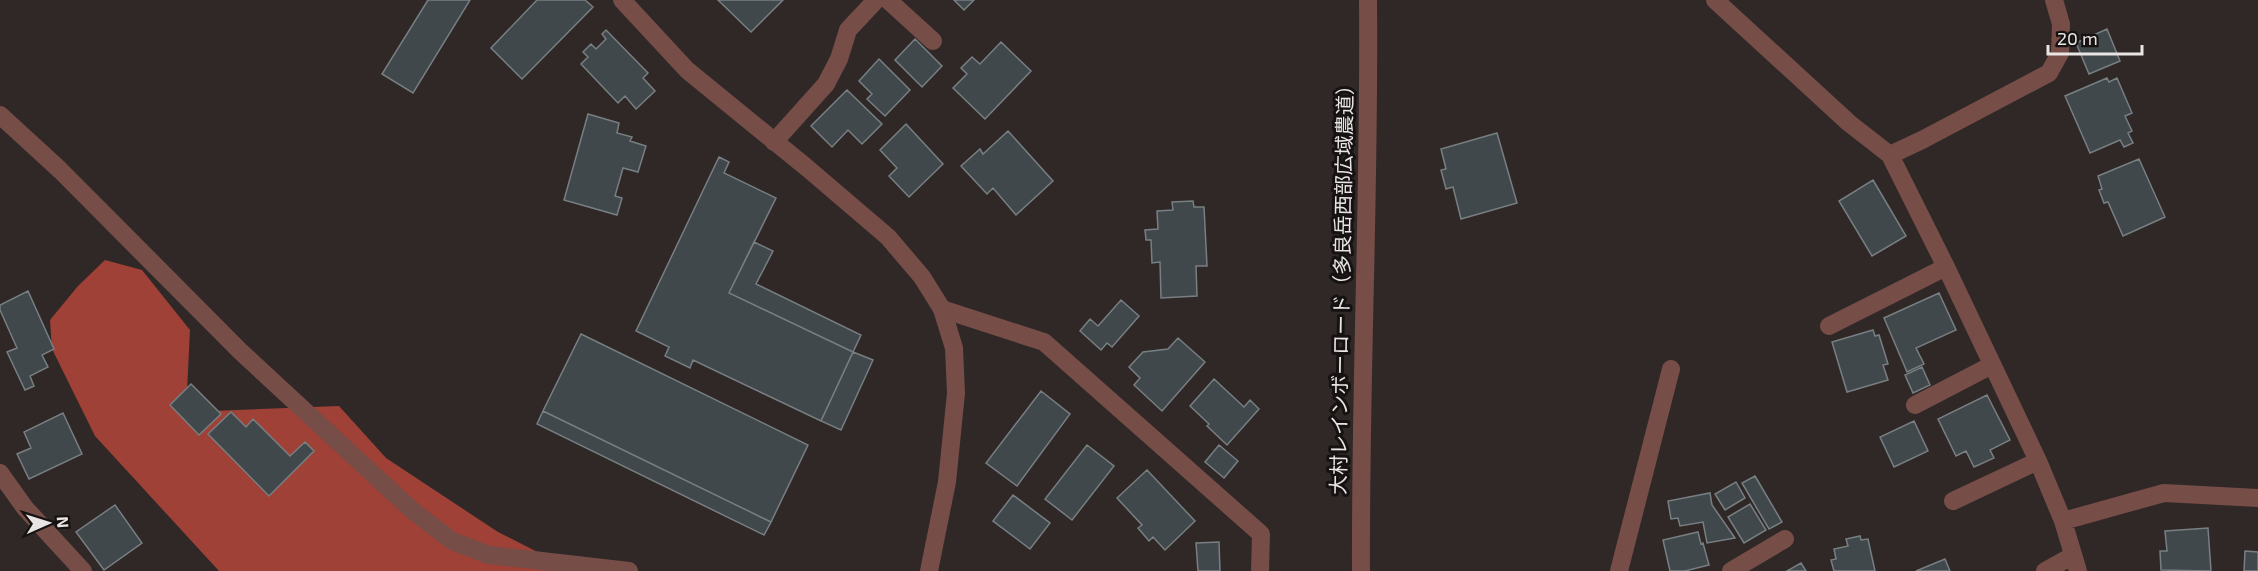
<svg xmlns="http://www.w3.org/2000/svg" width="2258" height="571" font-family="'Exo 2','Noto Sans JP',sans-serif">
	<rect width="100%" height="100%" fill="#2f2827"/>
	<!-- forest -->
	<path fill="#9f4136" d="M105,260L142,270L190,330L186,412L339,406L386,458L498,532L575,571H219L95,436L52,349L50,320L78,286Z"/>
	<!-- building -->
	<path fill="#41484b" stroke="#787f82" stroke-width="1.5" d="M428,0H470L413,93L382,74Z
		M537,0H585L593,7L522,79L491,48Z
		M718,0H783L751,32Z
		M954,0H974L964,10Z
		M2107,29L2120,61L2089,74L2076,43Z
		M606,30L648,73L643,78L655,91L636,109L625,96L618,103L581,64L588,57L583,52L591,44L596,49L606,39L602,34Z
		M915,39L942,66L922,87L895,60Z
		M1001,42L1031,71L985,119L953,88L967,74L961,68L972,57L980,64Z
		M879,59L910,90L885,116L867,99L872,94L859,81Z
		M2107,78L2109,82L2117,78L2132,113L2125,116L2132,131L2128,133L2133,143L2124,147L2120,140L2090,153L2065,96Z
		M847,90L882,124L862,144L848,130L832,147L811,126Z
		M588,114L619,123L617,133L632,137L630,141L646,146L638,172L623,168L615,196L622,198L617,215L564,200Z
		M906,124L943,164L909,197L889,176L897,168L880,150Z
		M1008,131L1053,181L1016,215L993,188L987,194L961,166L980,149L983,154Z
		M1497,133L1517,203L1461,219L1453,187L1446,189L1441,170L1446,169L1441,149Z
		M719,157L729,162L724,173L776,198L729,293L853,352L821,421L693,360L690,368L665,356L669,347L636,331Z
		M2139,159L2165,217L2123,236L2108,202L2104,203L2099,190L2102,189L2098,176Z
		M1873,180L1906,236L1872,256L1839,201Z
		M1193,201L1194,207H1204L1207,266H1196L1197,296L1161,298L1160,262L1152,263L1151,240H1146L1145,230L1158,229L1157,211L1173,210L1172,202Z
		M754,242L773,251L756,284L861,335L853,352L729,293Z
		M28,291L54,349L42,355L48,367L30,376L34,386L25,390L7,352L17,348L0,310V305Z
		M1939,293L1956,330L1916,348L1924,364L1907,372L1884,318Z
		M1121,300L1139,316L1112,347L1107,343L1101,350L1080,331L1090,319L1098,326Z
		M1873,330L1875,336L1879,335L1888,364L1883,365L1888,380L1847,392L1832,342Z
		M581,334L808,445L771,522L543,411Z
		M1178,338L1205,362L1162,411L1134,385L1140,378L1129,367L1143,352L1168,349Z
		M853,352L873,360L841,430L821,421Z
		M1922,367L1930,385L1913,393L1905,375Z
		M1214,379L1244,407L1250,400L1259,409L1227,445L1207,426L1209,424L1190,406Z
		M191,384L221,414L199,435L170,405Z
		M1041,391L1070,414L1017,486L986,463Z
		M1987,395L2010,440L1990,450L1994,458L1974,467L1966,451L1956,456L1938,419Z
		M543,411L771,522L764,535L537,424Z
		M231,412L246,427L253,419L290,456L305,442L314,451L269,496L208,434Z
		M63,413L82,454L29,479L17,454L31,448L24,432Z
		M1914,421L1928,451L1894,467L1880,437Z
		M1087,445L1114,466L1072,520L1045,499Z
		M1219,445L1238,461L1224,478L1205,462Z
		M1147,470L1195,521L1165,550L1153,537L1149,541L1138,528L1142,525L1117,498Z
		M1755,476L1782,522L1769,529L1742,483Z
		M1736,482L1745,498L1725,510L1715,494Z
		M1710,493L1712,505L1735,538L1707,543L1703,522L1680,526L1678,518L1671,519L1668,501Z
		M1013,495L1050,523L1030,549L993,521Z
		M1750,504L1766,530L1744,543L1728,517Z
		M115,505L142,543L104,570L76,532Z
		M2208,528L2211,571L2161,570L2160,551H2167L2165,531Z
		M1698,532L1701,544L1703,543L1709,565L1685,571H1670L1663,540Z
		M1860,536L1861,540L1868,539L1875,571H1834L1831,560L1836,559L1834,549L1848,546L1846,539Z
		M1219,542L1220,571H1198L1196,543Z
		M2245,551L2258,552V571H2244Z
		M1945,559L1950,571H1916Z
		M1801,563L1806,571H1787Z"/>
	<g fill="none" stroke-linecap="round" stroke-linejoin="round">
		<!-- minor -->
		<path stroke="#764d47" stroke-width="18" d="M888,0L933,41
			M1715,0L1849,123L1890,155L1922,140L2049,73L2060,53L2061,24L2054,0
			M774,142L826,84L839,59L848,30L876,0
			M1890,155L1946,267L2038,461L2063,521L2078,571
			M942,309L1044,342L1261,534L1260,571
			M1829,326L1946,267
			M1915,405L1992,365
			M0,473L25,508L83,571
			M1953,501L2038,461
			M2063,521L2164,493L2258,498
			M1619,571L1671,369
			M1731,571L1785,539
			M2045,571L2072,556"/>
		<!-- tertiary -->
		<path stroke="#764d47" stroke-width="18" d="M622,0L687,70L806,167L888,237L922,277L942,309L954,348L956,393L947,482L929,571
			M0,115L60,170L240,351L412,510L452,541L489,555L629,571
			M1361,571C1360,381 1370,190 1368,0"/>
	</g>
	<g text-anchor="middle" stroke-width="6" stroke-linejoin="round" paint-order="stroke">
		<!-- street labels -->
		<g font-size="20" fill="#e9e5e4" stroke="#151211">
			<text transform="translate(1342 285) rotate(-89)" y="7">大村レインボーロード（多良岳西部広域農道）</text>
		</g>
	</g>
	<!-- north arrow -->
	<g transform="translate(48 523) rotate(87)" stroke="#151211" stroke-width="4.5" paint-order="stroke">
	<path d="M0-4.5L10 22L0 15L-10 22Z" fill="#e9e5e4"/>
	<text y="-9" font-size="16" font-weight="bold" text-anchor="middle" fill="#e9e5e4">N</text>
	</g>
	<!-- scale -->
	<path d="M2048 45v9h94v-9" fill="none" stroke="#e9e5e4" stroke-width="3"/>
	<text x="2057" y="45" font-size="18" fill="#e9e5e4" stroke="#151211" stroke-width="4.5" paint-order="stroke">20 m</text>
</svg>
